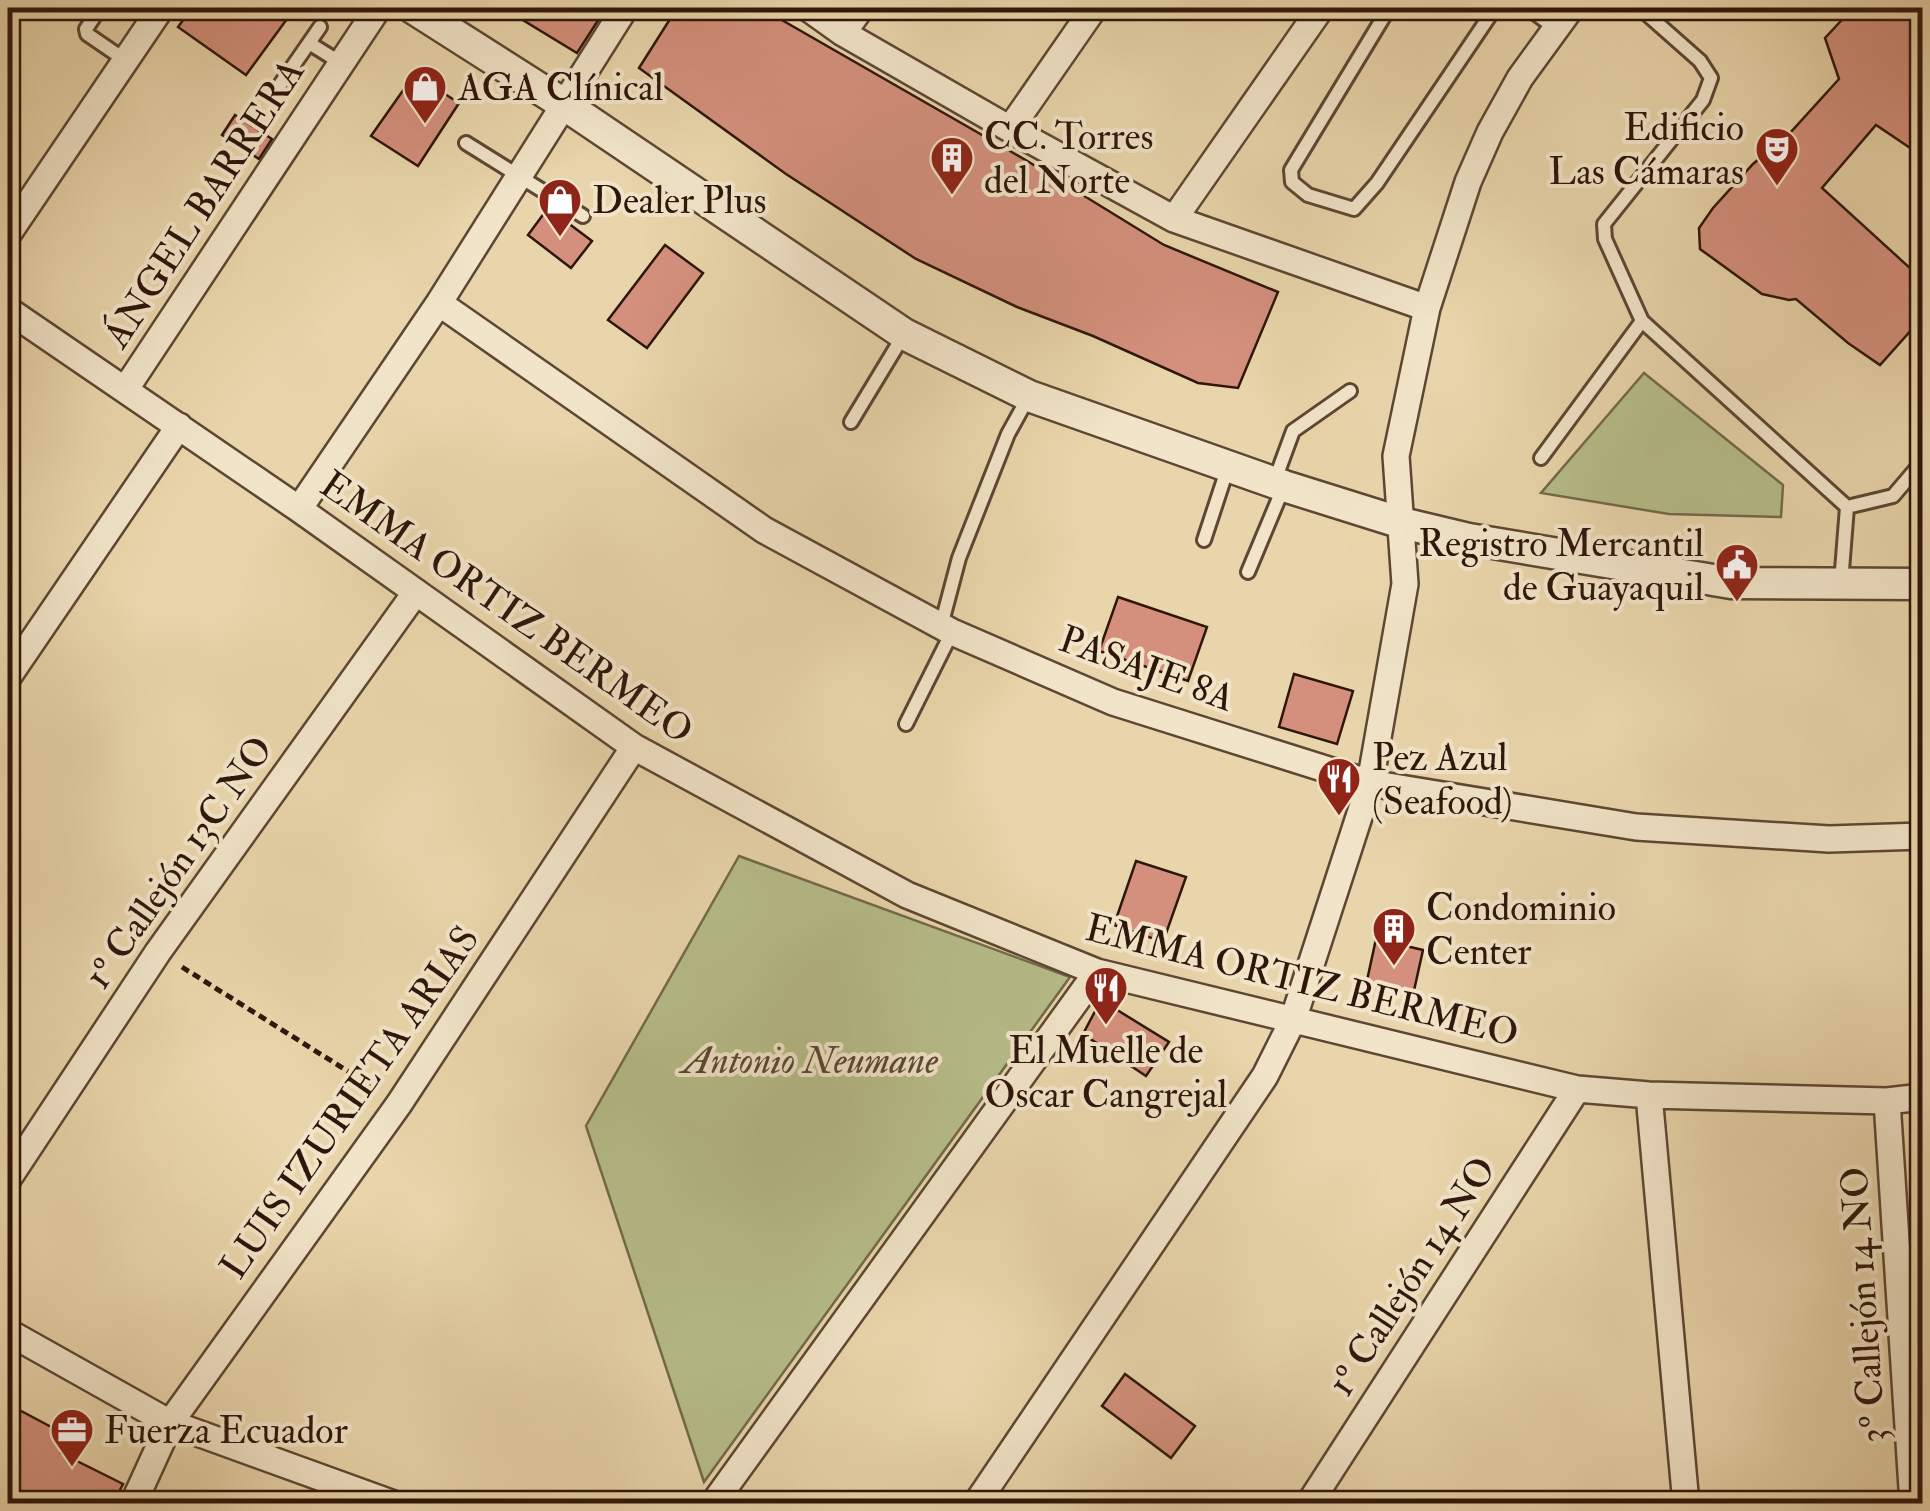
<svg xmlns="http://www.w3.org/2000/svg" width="1930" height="1511" font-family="'IM FELL Double Pica',serif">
	<rect width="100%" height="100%" fill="#e9d5ab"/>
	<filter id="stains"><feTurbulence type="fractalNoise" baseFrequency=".002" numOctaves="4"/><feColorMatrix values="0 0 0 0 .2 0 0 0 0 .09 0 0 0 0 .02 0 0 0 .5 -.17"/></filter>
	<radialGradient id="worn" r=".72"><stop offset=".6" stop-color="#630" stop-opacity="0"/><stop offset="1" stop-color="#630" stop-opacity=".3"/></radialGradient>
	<!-- green -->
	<path fill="#b6bd89" stroke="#726a4a" stroke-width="2.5" d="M1644,373L1783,485L1781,517L1669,514L1541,493Z
		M739,856L1070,977L704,1482L586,1126Z"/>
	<!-- building -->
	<path fill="#d4907d" stroke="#2e160b" stroke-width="2.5" d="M192,8H295L246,75L178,27Z
		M503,8H537L538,16L546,20L552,18L557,8H606L577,53Z
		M677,8H761L1029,162L1164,245L1278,292L1238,388L1198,383L1093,336L1017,307L916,259L786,174L639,68Z
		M1853,8H1922V156L1876,125L1822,188L1922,279V318L1880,365L1848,343L1796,299L1789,300L1762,294L1700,249L1699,228L1713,208L1753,164L1789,134L1839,79L1825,38Z
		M431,85L459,103L418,166L371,136L404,89L420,101Z
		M235,115L272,139L259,159L222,135Z
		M548,208L592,241L571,268L528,235Z
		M665,245L703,273L647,348L608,320Z
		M1118,597L1207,627L1188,681L1099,651Z
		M1294,674L1353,691L1337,744L1279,727Z
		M1136,861L1186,877L1163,942L1114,925Z
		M1376,939L1423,950L1413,995L1366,985Z
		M1101,1000L1169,1042L1146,1076L1083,1034Z
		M1125,1374L1195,1426L1171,1458L1102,1406Z
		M8,1404L70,1437L61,1453L123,1484L113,1504H8Z"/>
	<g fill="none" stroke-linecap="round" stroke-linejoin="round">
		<defs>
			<path id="service" d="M100,8L86,29L87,34L125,60
				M1389,8L1291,170L1292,182L1308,195L1354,209L1377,183L1495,8
				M1528,8L1555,28
				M1640,8L1700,61L1711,78L1703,100L1604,224L1605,239L1642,321L1847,507
				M546,10L547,8
				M309,43L341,63
				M275,92L320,27
				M466,143L583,216
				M851,422L903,336
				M1541,458L1642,321
				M1275,480L1293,431L1350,391
				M1204,540L1228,467
				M1248,572L1284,486
				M1841,583L1847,507L1893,496L1922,462
				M941,626L959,558L1008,434L1029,396
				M906,724L952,632"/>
			<path id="minor" d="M808,8L843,33L1010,129L1174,219L1427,308
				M843,33L861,8
				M1010,129L1094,8
				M1174,219L1321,8
				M8,234L161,8
				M439,303L764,530L952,632L1113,702L1370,783L1636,827L1829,839L1922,836
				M8,310L299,509L634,747L907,895L1097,972L1577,1089L1649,1095L1887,1101L1922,1097
				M125,390L378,8
				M299,509L439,303L625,8
				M8,677L179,426
				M1649,1095L1686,1504
				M1887,1101L1913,1504
				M8,1179L158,952L416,592
				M8,1332L170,1423L394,1504
				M133,1504L170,1423L399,1104L634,747
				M713,1504L1097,972
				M976,1504L1265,1076L1293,1020L1370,783L1405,584L1396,456L1427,308L1468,182L1490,132L1520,78L1571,8
				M1309,1504L1577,1089"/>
			<path id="tertiary" d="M413,8L562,103L904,334L1029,396L1284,486L1402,523L1469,539L1731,583L1922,584"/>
		</defs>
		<!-- service casing -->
		<use href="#service" stroke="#5d4633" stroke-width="18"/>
		<!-- minor casing -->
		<use href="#minor" stroke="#5d4633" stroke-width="30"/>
		<!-- tertiary casing -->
		<use href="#tertiary" stroke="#5d4633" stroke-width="35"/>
		<!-- path -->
		<path stroke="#2e160b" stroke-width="5" stroke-dasharray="8 5" stroke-linecap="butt" d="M182,967L376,1089"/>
		<!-- service -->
		<use href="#service" stroke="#f1e4c8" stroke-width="12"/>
		<!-- minor -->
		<use href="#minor" stroke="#f1e4c8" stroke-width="25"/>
		<!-- tertiary -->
		<use href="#tertiary" stroke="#f1e4c8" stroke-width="30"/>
	</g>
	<!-- icons -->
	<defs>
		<symbol id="shop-pin" viewBox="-11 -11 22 30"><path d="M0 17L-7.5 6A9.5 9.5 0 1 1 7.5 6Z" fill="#8f2418" stroke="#f1e4c8"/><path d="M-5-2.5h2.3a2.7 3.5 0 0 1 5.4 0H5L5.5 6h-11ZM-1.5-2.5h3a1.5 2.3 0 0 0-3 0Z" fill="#fff"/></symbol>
		<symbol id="theatre-pin" viewBox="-11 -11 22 30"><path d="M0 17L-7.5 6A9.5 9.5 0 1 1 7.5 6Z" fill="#8f2418" stroke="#f1e4c8"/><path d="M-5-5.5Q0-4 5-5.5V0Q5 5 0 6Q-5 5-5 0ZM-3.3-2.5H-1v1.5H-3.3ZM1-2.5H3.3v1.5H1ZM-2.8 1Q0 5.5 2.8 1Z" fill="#fff"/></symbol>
		<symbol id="building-pin" viewBox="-11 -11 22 30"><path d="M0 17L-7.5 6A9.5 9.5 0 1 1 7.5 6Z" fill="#8f2418" stroke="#f1e4c8"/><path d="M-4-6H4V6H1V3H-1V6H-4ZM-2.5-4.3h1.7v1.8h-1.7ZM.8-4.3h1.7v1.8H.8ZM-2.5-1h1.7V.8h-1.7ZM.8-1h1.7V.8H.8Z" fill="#fff"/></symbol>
		<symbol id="civic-pin" viewBox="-11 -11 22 30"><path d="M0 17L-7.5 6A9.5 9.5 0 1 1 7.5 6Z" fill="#8f2418" stroke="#f1e4c8"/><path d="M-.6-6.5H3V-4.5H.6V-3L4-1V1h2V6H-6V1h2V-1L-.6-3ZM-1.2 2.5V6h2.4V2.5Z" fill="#fff"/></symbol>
		<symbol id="restaurant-pin" viewBox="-11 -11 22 30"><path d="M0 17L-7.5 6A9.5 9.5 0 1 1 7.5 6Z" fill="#8f2418" stroke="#f1e4c8"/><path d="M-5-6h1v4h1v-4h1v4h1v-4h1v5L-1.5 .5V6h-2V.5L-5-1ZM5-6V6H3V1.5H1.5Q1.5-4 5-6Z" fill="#fff"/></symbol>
		<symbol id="office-pin" viewBox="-11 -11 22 30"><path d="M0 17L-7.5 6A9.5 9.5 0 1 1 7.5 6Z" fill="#8f2418" stroke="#f1e4c8"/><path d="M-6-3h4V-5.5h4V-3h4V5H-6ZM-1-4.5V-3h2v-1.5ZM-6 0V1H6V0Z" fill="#fff"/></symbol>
	</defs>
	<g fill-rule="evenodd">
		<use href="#shop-pin" x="400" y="62" width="50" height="68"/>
		<use href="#theatre-pin" x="1752" y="124" width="50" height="68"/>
		<use href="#building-pin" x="927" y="133" width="50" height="68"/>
		<use href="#shop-pin" x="535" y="175" width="50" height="68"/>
		<use href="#civic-pin" x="1712" y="540" width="50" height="68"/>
		<use href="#restaurant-pin" x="1314" y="754" width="50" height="68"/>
		<use href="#building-pin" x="1369" y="904" width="50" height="68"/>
		<use href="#restaurant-pin" x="1081" y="963" width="50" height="68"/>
		<use href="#office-pin" x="47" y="1405" width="50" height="68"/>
	</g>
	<g text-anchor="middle" stroke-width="8" stroke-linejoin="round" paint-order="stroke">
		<!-- poi labels -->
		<g font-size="38" fill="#2e160b" stroke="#f1e4c8" text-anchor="start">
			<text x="458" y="100">AGA Clínical</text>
			<text x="1744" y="140" text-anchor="end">Edificio<tspan x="1744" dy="44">Las Cámaras</tspan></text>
			<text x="984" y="149">CC. Torres<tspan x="984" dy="44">del Norte</tspan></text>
			<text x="592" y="213">Dealer Plus</text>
			<text x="1704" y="556" text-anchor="end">Registro Mercantil<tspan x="1704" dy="44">de Guayaquil</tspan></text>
			<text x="1372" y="770">Pez Azul<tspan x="1372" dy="44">(Seafood)</tspan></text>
			<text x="1426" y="920">Condominio<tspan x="1426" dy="44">Center</tspan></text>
			<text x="1106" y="1063" text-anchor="middle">El Muelle de<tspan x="1106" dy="44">Oscar Cangrejal</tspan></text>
			<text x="104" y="1443">Fuerza Ecuador</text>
		</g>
		<!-- street labels -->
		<g font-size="38" fill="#2e160b" stroke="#f1e4c8">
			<text transform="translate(203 203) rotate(-57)" y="13">ÁNGEL BARRERA</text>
			<text transform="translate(507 607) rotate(35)" y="13">EMMA ORTIZ BERMEO</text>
			<text transform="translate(1147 668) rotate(20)" y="13">PASAJE 8A</text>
			<text transform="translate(178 862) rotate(-55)" y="13">1º Callejón 13C NO</text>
			<text transform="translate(1302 980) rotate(14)" y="13">EMMA ORTIZ BERMEO</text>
			<text transform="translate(349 1102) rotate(-55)" y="13">LUIS IZURIETA ARIAS</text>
			<text transform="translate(1411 1276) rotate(-57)" y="13">1º Callejón 14 NO</text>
			<text transform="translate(1863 1305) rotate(-94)" y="13">3º Callejón 14 NO</text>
		</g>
		<!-- park labels -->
		<g font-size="38" font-style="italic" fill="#574831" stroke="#f1e4c8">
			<text x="810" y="1073">Antonio Neumane</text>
		</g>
	</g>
	<!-- margin -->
	<rect width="1930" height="1511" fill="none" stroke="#e9d5ab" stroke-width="40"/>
	<rect x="10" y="10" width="1910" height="1491" fill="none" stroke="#2e160b" stroke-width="5"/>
	<rect x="20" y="20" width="1890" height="1471" fill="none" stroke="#2e160b" stroke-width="2.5"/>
	<rect width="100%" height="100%" filter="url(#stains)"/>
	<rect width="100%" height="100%" fill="url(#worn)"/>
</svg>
